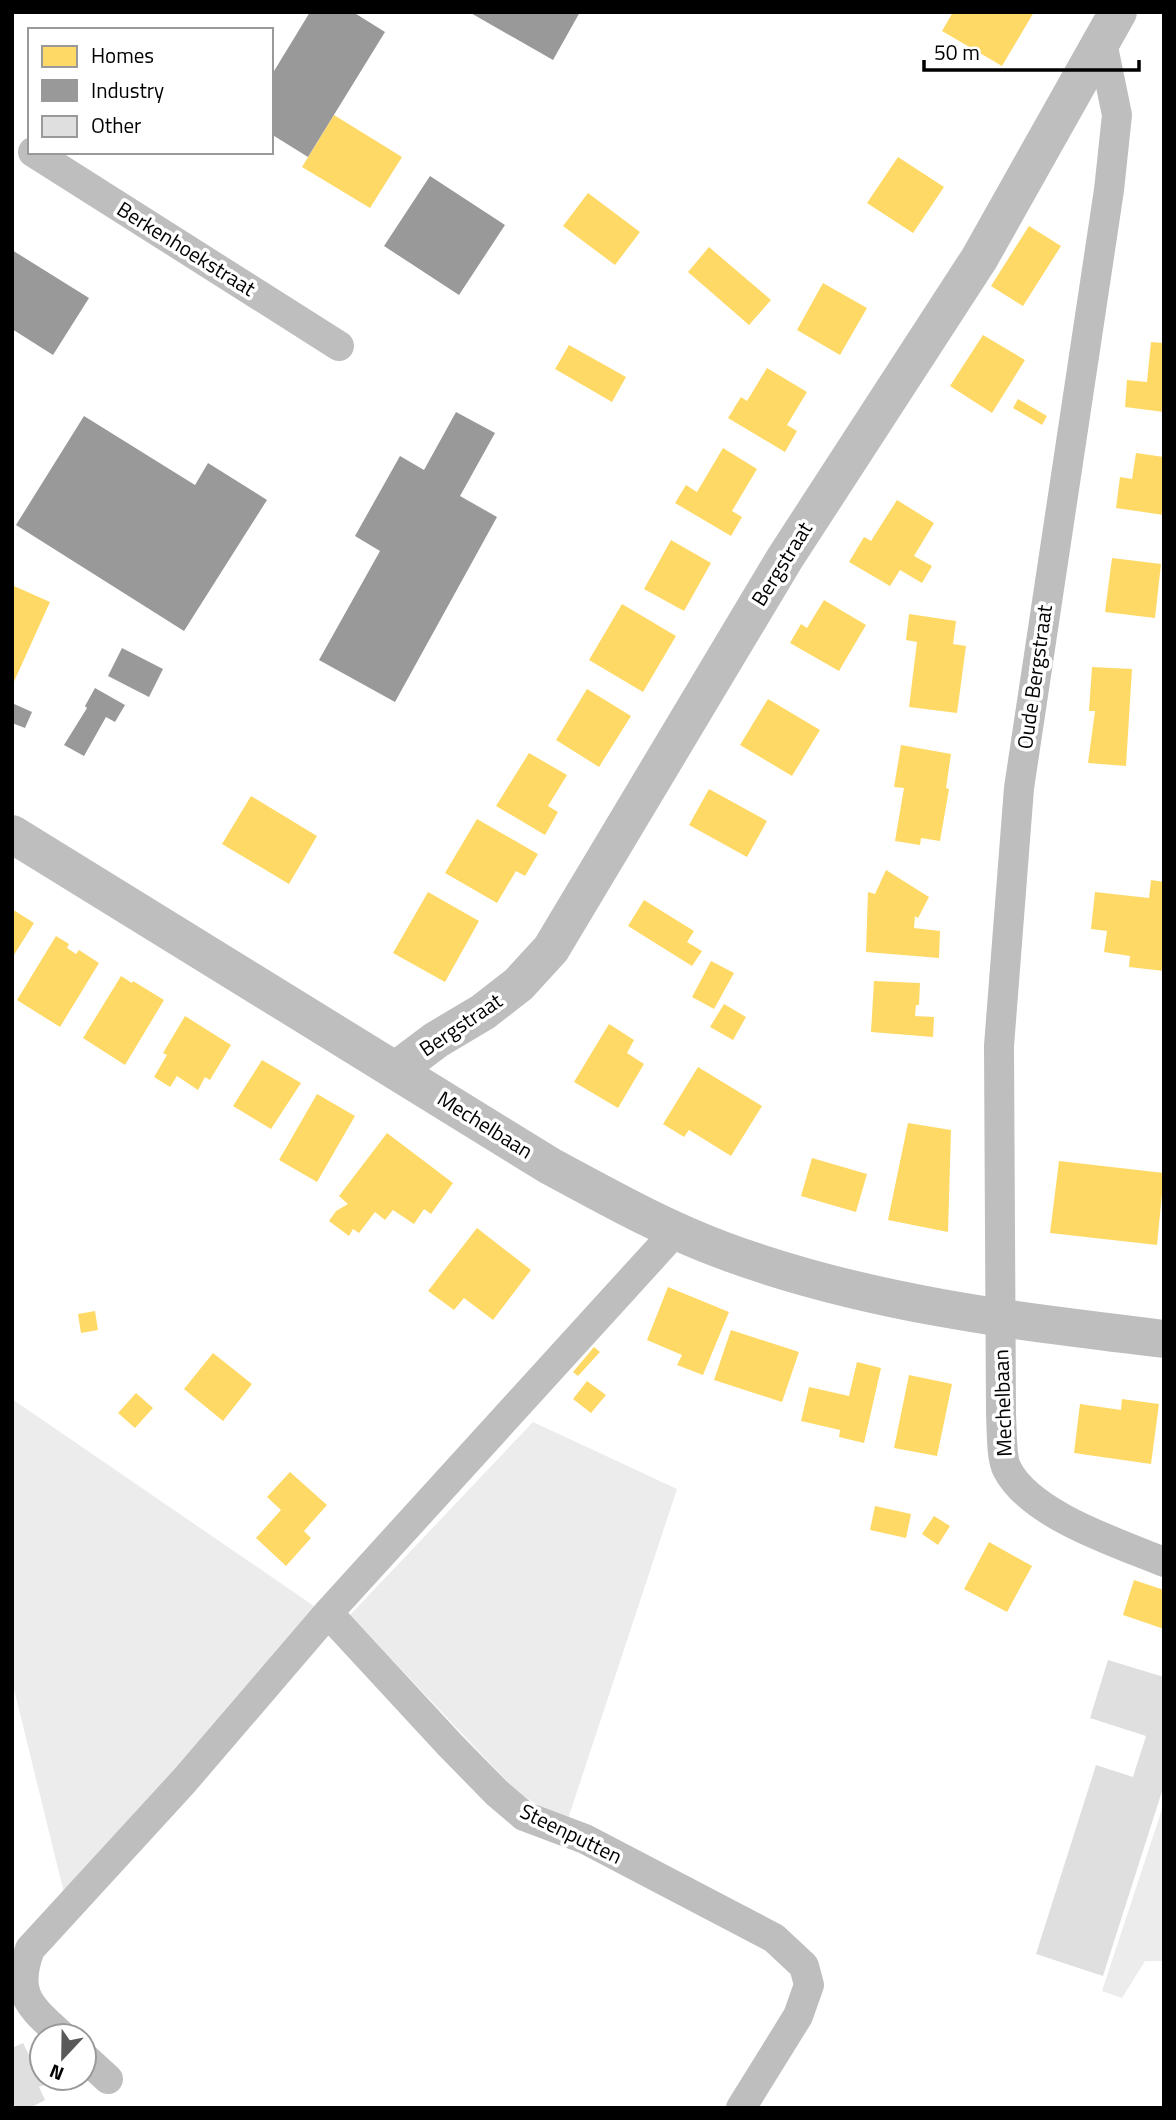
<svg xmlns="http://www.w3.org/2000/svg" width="1176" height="2120" font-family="'Titillium Web',sans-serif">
	<rect width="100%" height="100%" fill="#fff"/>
	<!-- green -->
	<path fill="#ececec" d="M12,1399L314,1606L65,1897L12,1681Z
		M533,1422L677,1489L567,1822L518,1793L350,1615Z
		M1164,1803V1961H1145L1122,1998L1102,1991Z"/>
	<!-- homes -->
	<path fill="#ffd966" d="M953,12H1034L1002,66L942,31Z
		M334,115L402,157L370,208L302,167Z
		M898,157L944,187L913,233L867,203Z
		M588,193L640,232L615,265L563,226Z
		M1029,226L1061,246L1023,306L991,286Z
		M709,247L771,300L749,325L688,272Z
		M823,283L867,308L840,355L797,330Z
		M983,335L1025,360L992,413L950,386Z
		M1151,342L1164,343V412L1125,407L1127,380L1147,382Z
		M569,345L626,377L612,402L555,369Z
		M767,368L807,392L787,425L797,431L785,452L728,418L741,397L747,401Z
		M1018,399L1047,416L1042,425L1013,408Z
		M723,448L757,469L732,511L742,517L731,536L675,503L686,485L697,492Z
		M1136,453L1164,457V515L1116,508L1120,477L1132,479Z
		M897,500L934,523L914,556L932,566L922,583L900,570L890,586L849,562L864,537L871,541Z
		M671,540L711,563L684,611L644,589Z
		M1112,558L1161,564L1155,618L1105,612Z
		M14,586L50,602L12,686V590Z
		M824,600L866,625L839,671L790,643L801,624L807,628Z
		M622,604L676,636L643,692L589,660Z
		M909,614L956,621L953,644L966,646L957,713L909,707L917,642L906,640Z
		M1092,667L1132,669L1126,766L1088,763L1095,711H1089Z
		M587,689L631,716L599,767L556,740Z
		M768,699L820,730L792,776L740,745Z
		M901,745L951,754L946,788L949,789L940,841L921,838L920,845L895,841L904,788L894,787Z
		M529,753L567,775L548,806L558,812L545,835L496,806Z
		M709,789L767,821L747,857L689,825Z
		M251,796L317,836L289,884L222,844Z
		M477,819L538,854L525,876L516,871L497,903L445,873Z
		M886,870L929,897L918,918L915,916L914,928L940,931L939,958L866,952L868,892L875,894Z
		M1151,880L1164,882V971L1129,967L1130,956L1104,952L1107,931L1091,929L1095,892L1149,898Z
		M428,892L479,921L445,982L393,953Z
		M644,900L694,931L687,942L702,951L692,966L628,926Z
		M12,909L34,923L12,958Z
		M56,936L69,944L67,948L76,954L79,950L99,963L60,1027L17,1000Z
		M711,961L734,973L714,1009L692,997Z
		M121,976L132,983L133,981L164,1000L125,1065L83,1038Z
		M874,981L920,983L919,1005H916L915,1016L934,1017L933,1037L871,1032Z
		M724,1004L746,1017L733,1040L710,1027Z
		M185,1016L231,1045L210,1080L205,1077L198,1090L177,1076L170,1087L154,1077L167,1055L163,1053Z
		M609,1024L634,1040L627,1053L644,1064L618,1108L574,1082Z
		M262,1060L301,1083L271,1129L233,1106Z
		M698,1067L762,1106L731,1156L689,1130L684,1137L663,1124Z
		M317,1094L355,1116L317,1182L279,1160Z
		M908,1123L951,1130L948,1232L888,1220Z
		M387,1133L453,1183L431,1214L424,1209L414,1224L393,1210L385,1220L375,1212L359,1233L353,1229L349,1236L329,1221L336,1211L348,1204L339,1196Z
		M812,1158L867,1174L856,1212L801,1196Z
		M1059,1161L1164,1173L1157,1245L1050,1233Z
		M477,1228L531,1270L493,1320L464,1298L454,1310L428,1291Z
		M668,1287L729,1312L703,1375L677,1365L682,1355L647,1340Z
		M95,1311L98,1330L81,1333L78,1314Z
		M731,1330L799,1352L782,1402L714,1380Z
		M594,1347L600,1352L578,1376L573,1372Z
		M213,1353L252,1384L223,1421L184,1389Z
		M857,1362L881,1368L864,1443L839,1437L840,1430L801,1421L809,1387L849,1396Z
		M909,1375L952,1384L937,1456L894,1448Z
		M587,1381L606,1395L591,1413L573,1399Z
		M136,1393L153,1408L135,1428L118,1413Z
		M1122,1399L1159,1404L1151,1464L1074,1453L1080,1404L1121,1410Z
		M290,1472L327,1505L304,1531L311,1538L286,1566L256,1538L281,1510L267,1497Z
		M875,1506L911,1514L906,1538L870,1530Z
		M934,1516L950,1526L938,1545L922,1534Z
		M989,1542L1032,1566L1007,1612L964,1589Z
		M1134,1580L1164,1590V1629L1123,1615Z"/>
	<!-- industry -->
	<path fill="#999" d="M310,12H353L385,32L308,157L271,134V76Z
		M469,12H580L553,60Z
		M430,176L505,225L459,295L384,246Z
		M12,250L89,298L53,355L12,329Z
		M456,412L495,433L460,496L497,517L395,702L319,660L380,551L355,536L400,456L424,470Z
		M84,416L195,485L208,463L267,500L184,631L16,525Z
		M122,648L163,669L149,697L108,676Z
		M95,688L125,705L115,722L106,717L84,756L64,745L87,708L85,706Z
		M12,703L32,712L25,728L12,723Z"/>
	<!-- building -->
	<path fill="#dfdfdf" d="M1108,1660L1164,1677V1785L1103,1976L1036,1954L1096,1765L1133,1777L1146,1736L1090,1718Z
		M23,2043L44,2085L39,2087L45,2100L30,2108H12V2048Z"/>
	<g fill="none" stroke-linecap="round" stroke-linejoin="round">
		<!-- minor -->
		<path stroke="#bebebe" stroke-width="30" d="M1102,42L1117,115L1109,190L1019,788L999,1046L1001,1415C1002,1429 1001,1458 1007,1469C1030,1515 1118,1543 1164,1562
			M33,152L339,346
			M328,1613L450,1745L497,1793L524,1816L585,1839L774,1938L804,1966L809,1985L798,2016L741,2108
			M62,2036C30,2006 13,1995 30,1949L184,1781L328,1613L664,1244L672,1228
			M84,2057L108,2079"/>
		<!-- tertiary -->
		<path stroke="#bebebe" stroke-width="38" d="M12,834L550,1166C606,1196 662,1228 722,1250C864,1303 1014,1321 1164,1339
			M396,1070L436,1040L483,1012L519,984L551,949L785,558L979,259L1118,12"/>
	</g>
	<g text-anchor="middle" stroke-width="7" stroke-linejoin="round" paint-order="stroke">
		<!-- street labels -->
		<g font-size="21" fill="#000" stroke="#fff">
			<text transform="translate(186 249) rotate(32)" y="7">Berkenhoekstraat</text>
			<text transform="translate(782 564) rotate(-58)" y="7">Bergstraat</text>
			<text transform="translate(1035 677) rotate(-82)" y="7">Oude Bergstraat</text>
			<text transform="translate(461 1025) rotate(-34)" y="7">Bergstraat</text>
			<text transform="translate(485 1125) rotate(32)" y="7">Mechelbaan</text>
			<text transform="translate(1003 1403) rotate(-92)" y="7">Mechelbaan</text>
			<text transform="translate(571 1834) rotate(26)" y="7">Steenputten</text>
		</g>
	</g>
	<!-- border -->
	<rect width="1176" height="2120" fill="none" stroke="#000000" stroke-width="28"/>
	<!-- legend -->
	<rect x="28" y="28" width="245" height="126" fill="#ffffff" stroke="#999999" stroke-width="2"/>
	<rect x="42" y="46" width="35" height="21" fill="#ffd966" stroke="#999999" stroke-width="2"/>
	<text x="91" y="63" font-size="21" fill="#000000">Homes</text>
	<rect x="42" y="80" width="35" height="21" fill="#999999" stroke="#999999" stroke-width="2"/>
	<text x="91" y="98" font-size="21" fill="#000000">Industry</text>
	<rect x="42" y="116" width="35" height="21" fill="#dfdfdf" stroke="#999999" stroke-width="2"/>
	<text x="91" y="133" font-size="21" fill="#000000">Other</text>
	<!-- north arrow -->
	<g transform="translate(63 2057) rotate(202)"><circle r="33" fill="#ffffff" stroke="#999999" stroke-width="2"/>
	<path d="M0-5L12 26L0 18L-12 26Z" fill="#595959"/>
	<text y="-10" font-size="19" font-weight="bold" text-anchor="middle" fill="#000000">N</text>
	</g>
	<!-- scale -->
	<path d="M924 60v10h215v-10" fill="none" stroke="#000000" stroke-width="3.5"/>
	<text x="934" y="60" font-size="21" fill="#000000" stroke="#ffffff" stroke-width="5" paint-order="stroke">50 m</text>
</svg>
